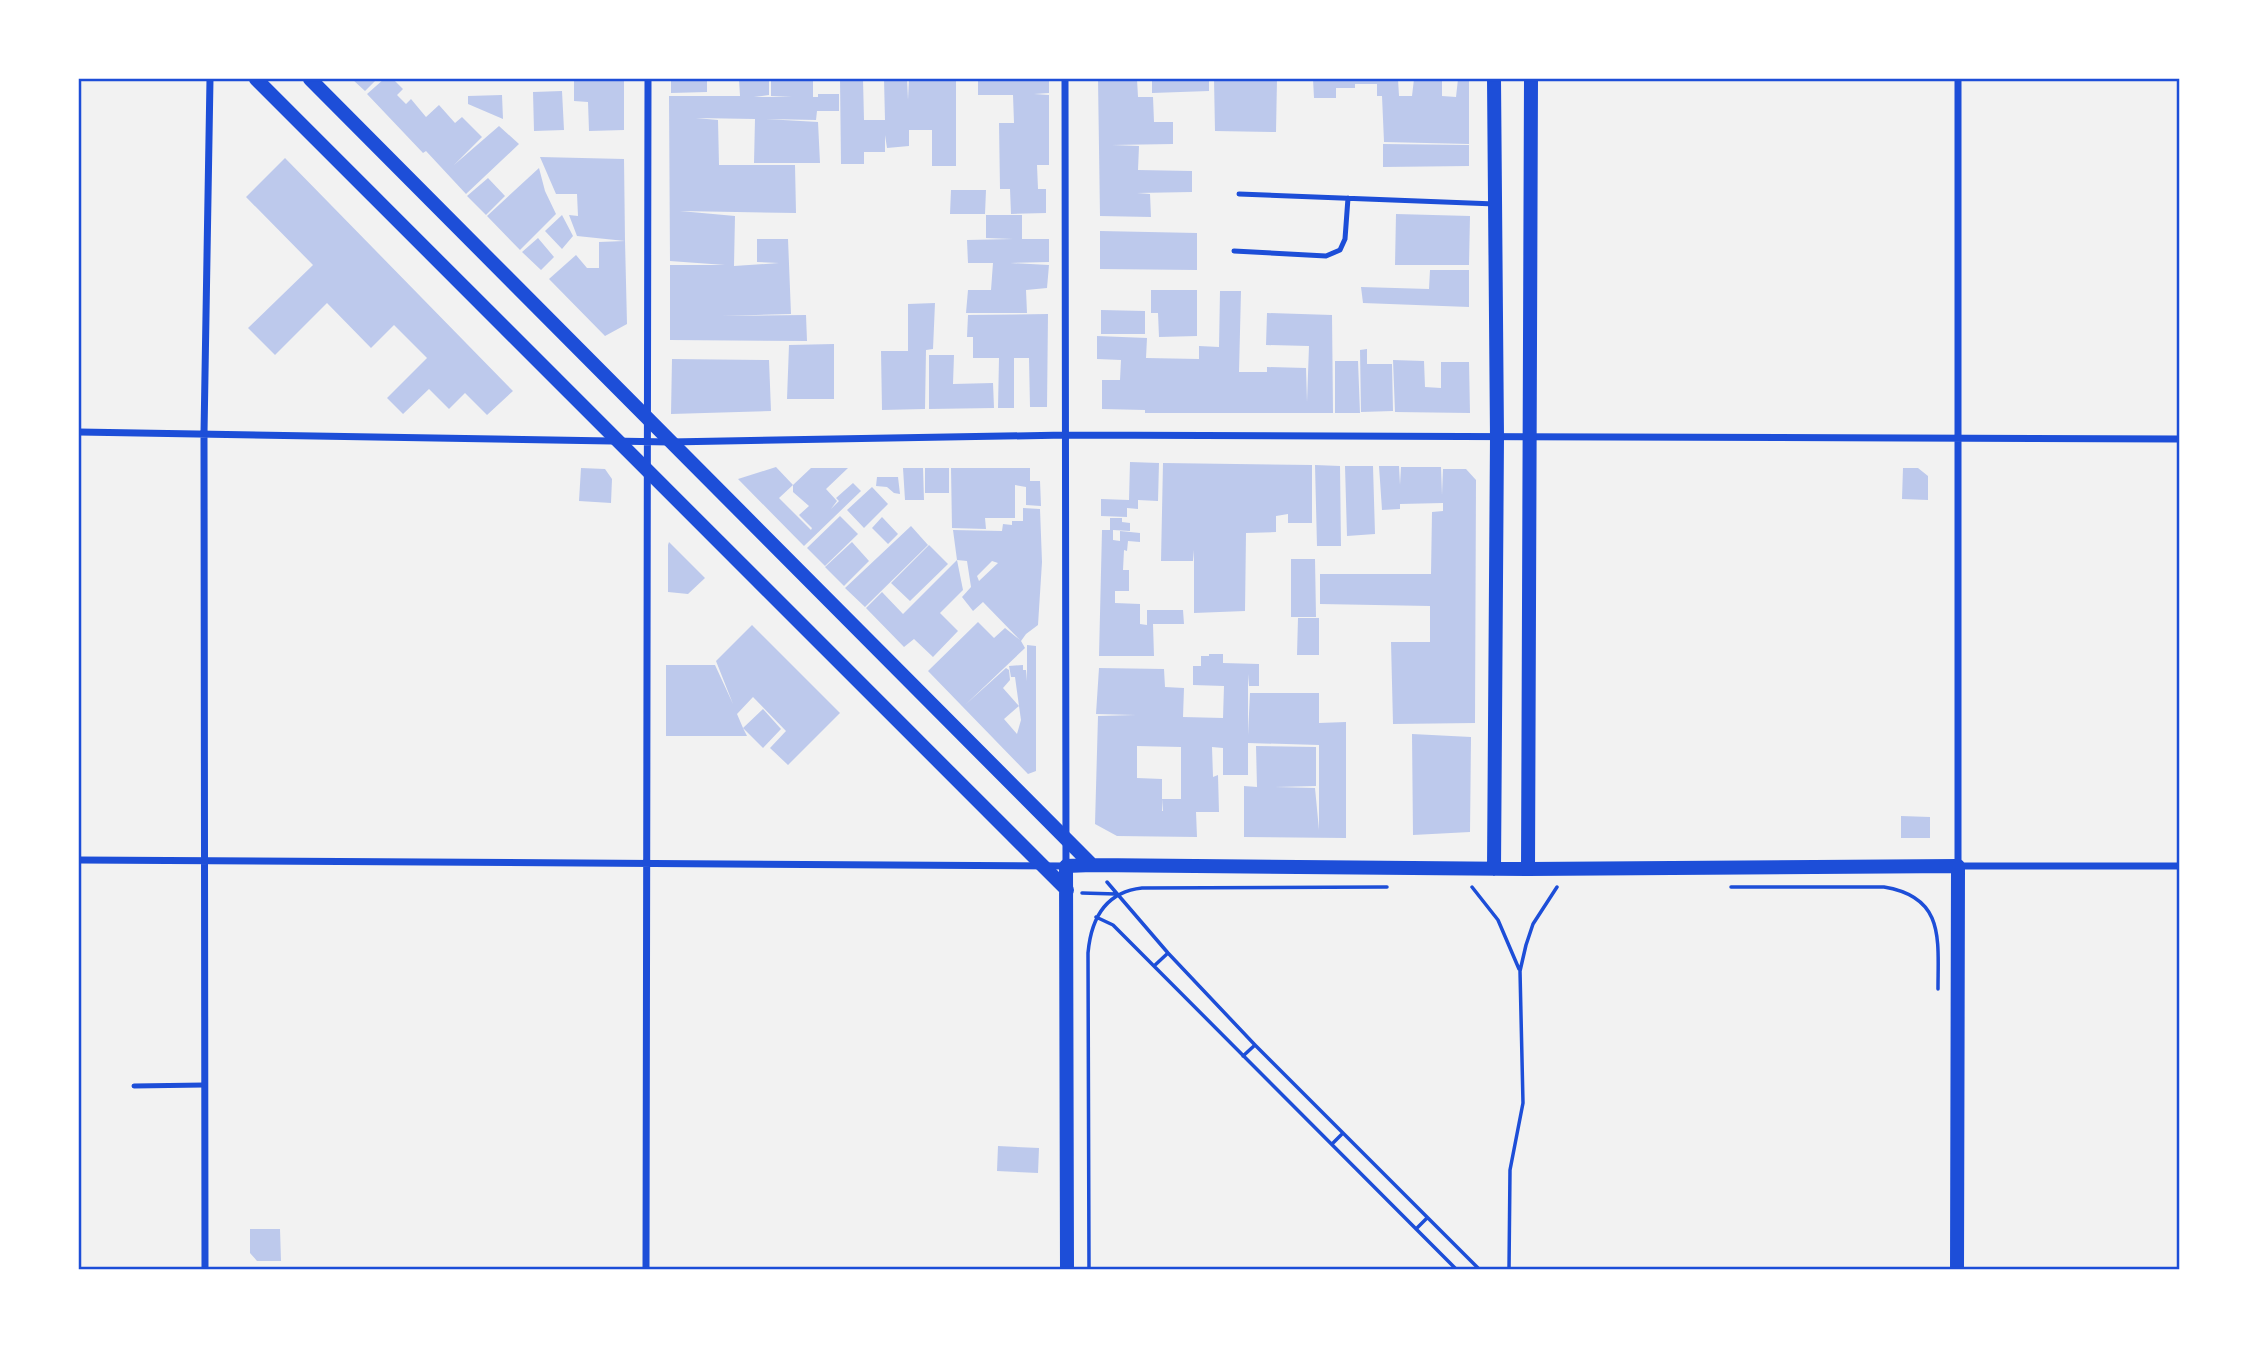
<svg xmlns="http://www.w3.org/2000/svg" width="2258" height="1348" font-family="'Open Sans',sans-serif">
	<rect width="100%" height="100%" fill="#f2f2f2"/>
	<!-- building -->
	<path fill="#bdc9ec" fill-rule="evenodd" d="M352,79H377L365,91Z
		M384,79H393L403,89L397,95L406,104L411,99L426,117L439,105L455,123L462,117L482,137L454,165L499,126L519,144L466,194L426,151L423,153L367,94Z
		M624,79V130L589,131L588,102L574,101V80Z
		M671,79H707V92L671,93Z
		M739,79H769V95L754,97H792L771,96V79H813V97H818V94H839V111H817L816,120L766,119L818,122L820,163H754L755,119L696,118L718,120L719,165H795L796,213L680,211L735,216L734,266L779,263L757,262V239H788L791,314L721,316L806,315L807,341L670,340V265H725L670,261L669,96H740Z
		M840,79H863L864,120H885L884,79H907L908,100L909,79H956V166H932V130H909V146L887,148L885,135V152H864V164H841Z
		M978,79H1049V93L1034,94L1049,95V165H1037L1038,189H1046V213L1011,214L1010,189H1000L999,123H1014L1013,95H978Z
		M1098,79H1137L1138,97H1153L1154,122H1173V144L1112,145L1139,146L1138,170L1192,171V192L1137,193L1150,194L1151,217L1100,216Z
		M1152,79H1209V91L1152,93Z
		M1214,79H1277L1276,132L1215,131Z
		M1313,79H1398L1399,96H1412L1414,79H1442V96L1456,97L1458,79H1469V144L1384,142L1382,96H1377V84H1355V88H1336V98H1314Z
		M562,91L564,130L534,131L533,92Z
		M502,95L503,119L468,104V96Z
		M1383,144L1469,145V166L1383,167Z
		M540,157L624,159L625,241L577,236L569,215L578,216L577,194H556Z
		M285,158L513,391L487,415L465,393L449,409L429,389L403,414L387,398L427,358L394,325L371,348L327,303L275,355L248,328L313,265L246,197Z
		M539,168L545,191L556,214L520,250L487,216Z
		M488,178L505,196L486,215L467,196Z
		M951,190H986L985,214H950Z
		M1396,214L1470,216L1469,265H1395Z
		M562,215L573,236L562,249L545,231Z
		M986,215H1022V239H1049V262L1010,263L1049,265L1047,288L1026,290L1027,313H966L968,290H991L993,263H968L967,240L1013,239L986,238Z
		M1100,231L1197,233V270L1100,269Z
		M538,238L554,257L541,270L522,252Z
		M625,241L627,324L605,336L549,279L576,255L587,268H599V242Z
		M1430,270H1469V307L1363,303L1361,287L1429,289Z
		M1151,290H1197V336L1159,337L1158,313H1151Z
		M1220,291H1241L1239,372H1267V367L1306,368L1307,402L1309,346L1266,345L1267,313L1332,315L1333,413H1145V410L1102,409V380H1120L1121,360L1097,359V336L1147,338L1146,358L1199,359V346L1219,347Z
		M935,303L933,349L926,350L925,409L882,410L881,351H908V304Z
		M1101,310L1145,311V334H1101Z
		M1048,314L1047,407H1030L1029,358H1014V408H998L999,358H973V337H967L968,315Z
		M834,344V399H787L789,345Z
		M1367,349V364H1392L1393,411L1361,412L1360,350Z
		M929,355H954L953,384L993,383L994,408L929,409Z
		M672,359L769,360L771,411L671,414Z
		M1393,360L1424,361L1425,387L1441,388V362H1469L1470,413L1395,412Z
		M1335,361H1358L1360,413H1335Z
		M1130,462L1159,463L1158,501L1138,500V509L1127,508V517L1101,516V499L1129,500Z
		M1163,463L1312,465V523H1288V514L1276,516V532L1246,533L1245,611L1194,613V550L1193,561H1161Z
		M1315,465L1340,466L1341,546H1317Z
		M1345,466H1373L1375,534L1347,536Z
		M1379,466H1399L1400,485L1401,467H1441L1442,495L1443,469H1466L1476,480L1475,723L1393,724L1391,642H1430V606L1320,604V574H1431L1432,512L1443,511V503L1400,504V509L1382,510Z
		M776,467L793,485L779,498L811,530L812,528L799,515L809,506L793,492V485L811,468H848L826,489L837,501L831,509L839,501L836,498L853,483L861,491L804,546L738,479Z
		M581,468L605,469L612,479L611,503L579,501Z
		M903,468H923L924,500H905Z
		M925,468H949V493H925Z
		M951,468H1030V481H1040L1041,506L1026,505V487L1015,485V518H985L986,529L952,528Z
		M1903,468H1918L1928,476V500L1902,499Z
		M877,477H898L900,494L894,493L887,487L876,486Z
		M872,487L888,504L864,528L847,510Z
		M1023,508L1040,509L1042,562L1038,625L1026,634L1021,641L1025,648L965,705L1006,668L1009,670L1010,680L1003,688L1019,706L1015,677H1011L1009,666L1023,665V670H1026L1027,681V645L1036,646V771L1028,774L928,671L978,622L994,638L1005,628L1020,640L983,602L973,611L962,597L971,587L967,561L957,560L953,530L1002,531L1003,524L1012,525V521H1023ZM992,561L998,563L979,581L977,576ZM1019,706L1021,720L1017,734L1004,719Z
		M840,516L858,534L825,566L807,548Z
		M882,517L898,534L888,544L872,528Z
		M1110,518H1122V522L1130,523V531L1113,530V540L1120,541V531L1140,533V542L1128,541L1127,551L1124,550L1123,570H1129V591H1115V603L1140,604V624L1147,625V610H1183L1184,624H1153L1154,656H1099L1102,530H1110Z
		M911,526L928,545L865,607L845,588Z
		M669,542L705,578L688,594L668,592V545Z
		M852,542L869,561L844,586L825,567Z
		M929,545L948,564L910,601L891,583Z
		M1291,559H1315L1316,617H1291Z
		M957,560L963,590L940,613L958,631L933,657L914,639L904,647L866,608L882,592L903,614Z
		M1298,618H1319V655H1297Z
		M752,625L840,713L788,765L770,748L786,731L753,697L737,714L743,728L763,709L781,729L763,748L743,728L747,736H666V665H715L733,704L716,661Z
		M1209,654H1223V663L1259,664V686H1249L1248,674V735L1250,693H1319V723L1346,722V838L1244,837V786L1257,787L1256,746L1316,747V786L1275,787L1315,788L1319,830V745L1248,743V775H1223V748L1212,747L1213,777L1218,775L1219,812H1196L1197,837L1117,836L1095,824L1098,716L1136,715L1096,714L1099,668L1164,669L1165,687L1184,688L1183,717L1223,718L1224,686L1193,685V666H1201V656H1209ZM1137,746L1181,747V799H1162L1163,811H1162V779L1137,778Z
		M1412,734L1471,737L1470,832L1413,835Z
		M1901,816L1930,817V838H1901Z
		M998,1146L1039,1148L1038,1173L997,1171Z
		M250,1229H280L281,1261H257L250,1253Z"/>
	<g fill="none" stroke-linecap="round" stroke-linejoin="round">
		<!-- path -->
		<path stroke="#1d4ed8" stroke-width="3.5" d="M1107,882L1168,953L1255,1045L1479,1269
			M1472,887L1498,920L1519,969
			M1731,887H1884C1945,897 1938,939 1938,989
			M1082,893L1116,894
			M1096,917L1113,925L1456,1269
			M1154,966L1168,953
			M1243,1056L1255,1045
			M1332,1144L1343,1133
			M1416,1229L1427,1218
			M1089,1269L1088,953C1091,919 1105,892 1142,888L1387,887
			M1509,1269L1510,1170L1523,1103L1520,971L1526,945L1533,924L1557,887"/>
		<!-- service -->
		<path stroke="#1d4ed8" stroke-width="5" d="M1239,194L1495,204
			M1234,251L1326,256L1340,250L1345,239L1348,198
			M134,1086L204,1085"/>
		<!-- minor -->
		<path stroke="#1d4ed8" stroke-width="7" d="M1958,79V866H2179
			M79,432L670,442L1066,435L2179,439
			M79,860L1066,866L1065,79
			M205,1269L204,433L210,79
			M646,1269L648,79"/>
		<!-- secondary -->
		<path stroke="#1d4ed8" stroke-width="14" d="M256,79L1067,890
			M310,79L1092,865
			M1494,869L1497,437L1494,79
			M1528,869L1531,79
			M1067,1269L1066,866L1092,865L1528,869L1958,866L1957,1269"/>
	</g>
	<!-- border -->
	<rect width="2258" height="1348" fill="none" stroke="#ffffff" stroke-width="161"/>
	<rect x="80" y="80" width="2098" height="1188" fill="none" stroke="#1d4ed8" stroke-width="2.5"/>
</svg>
